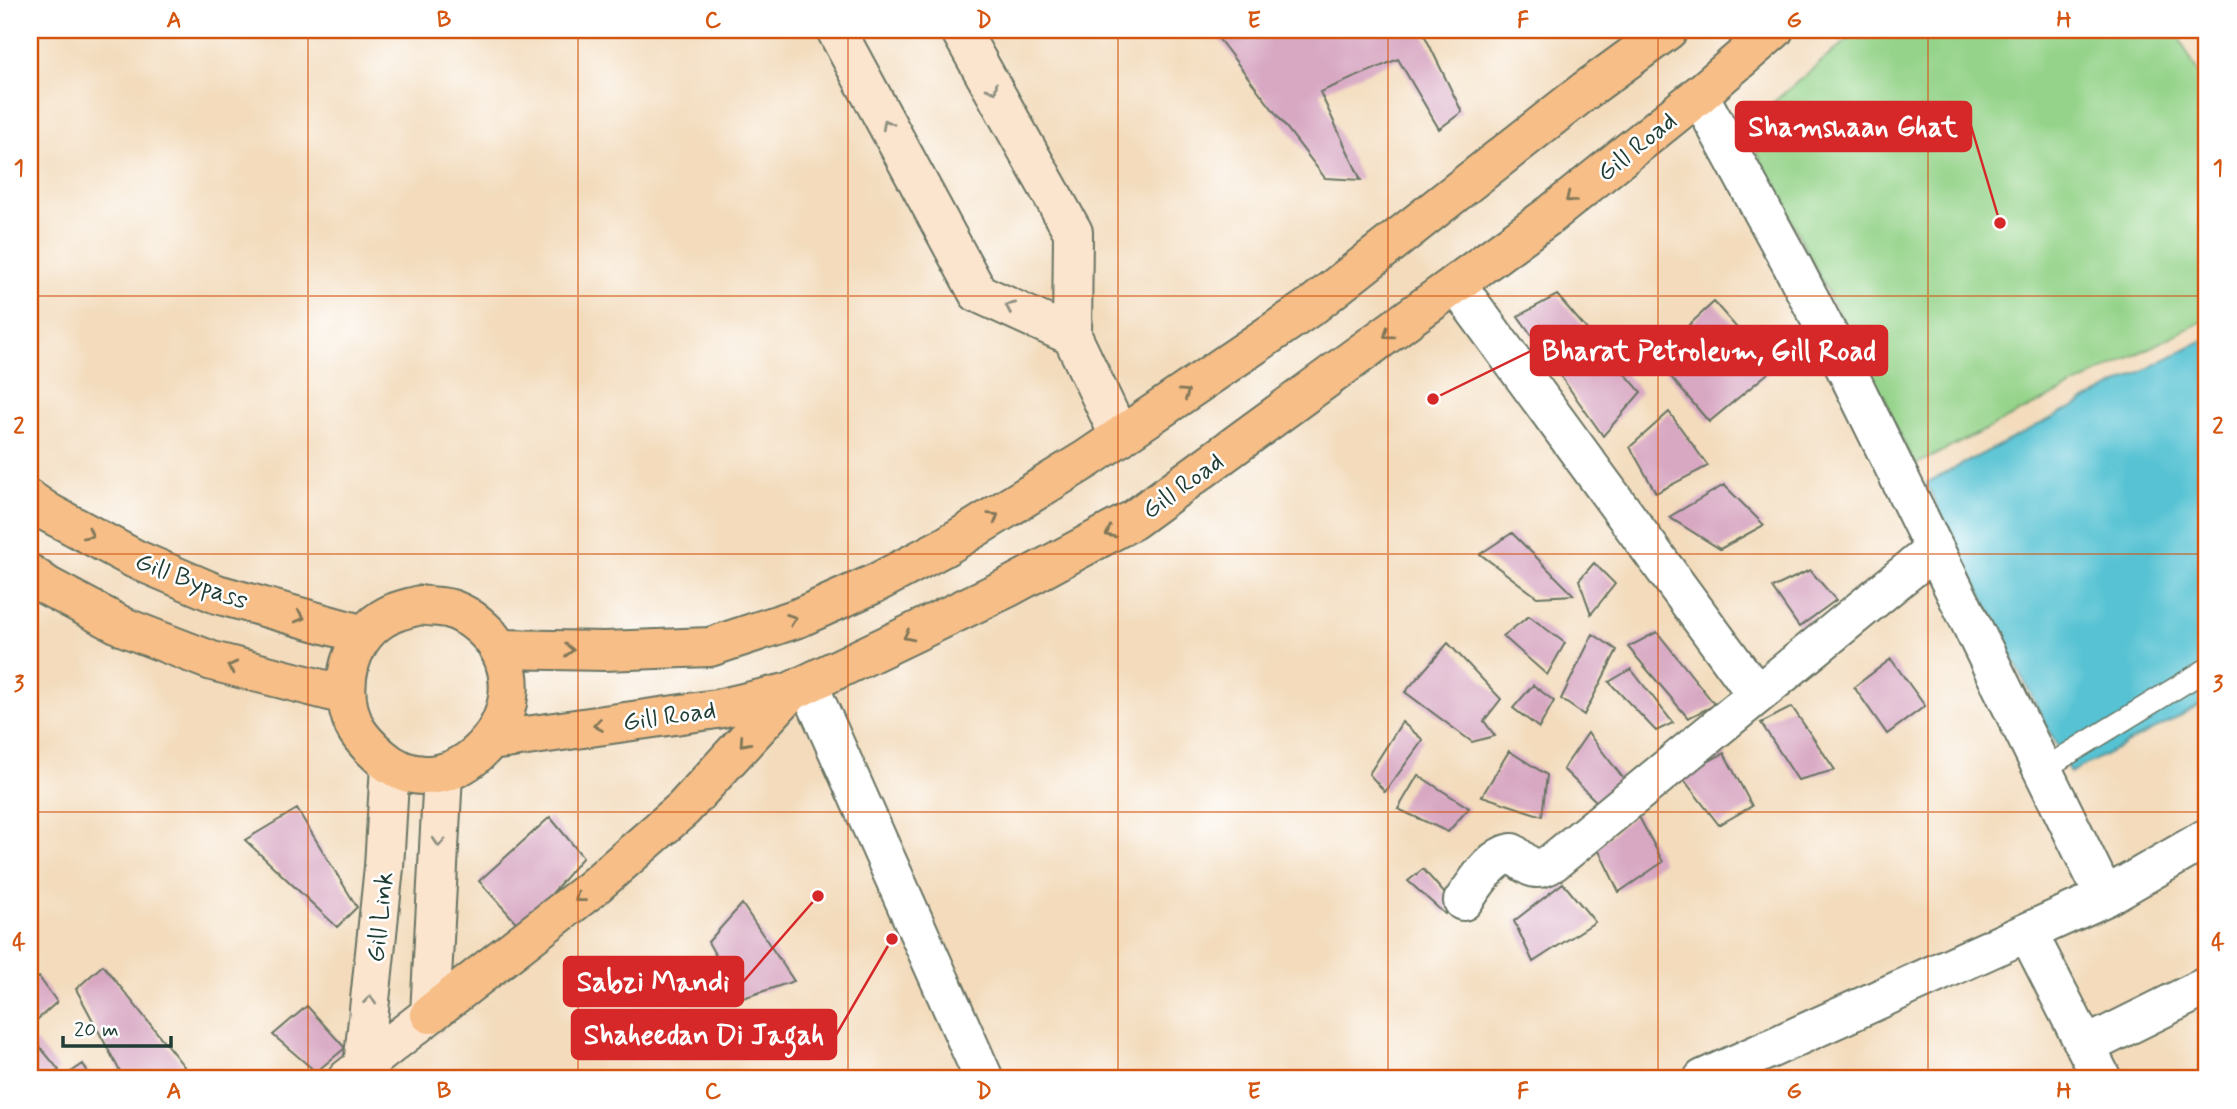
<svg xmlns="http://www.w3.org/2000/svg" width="2237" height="1109" font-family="Mynerve,sans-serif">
	<rect width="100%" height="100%" fill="#fff"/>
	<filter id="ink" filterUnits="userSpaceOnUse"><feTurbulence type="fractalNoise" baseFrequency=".0143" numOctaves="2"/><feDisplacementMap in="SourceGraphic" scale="14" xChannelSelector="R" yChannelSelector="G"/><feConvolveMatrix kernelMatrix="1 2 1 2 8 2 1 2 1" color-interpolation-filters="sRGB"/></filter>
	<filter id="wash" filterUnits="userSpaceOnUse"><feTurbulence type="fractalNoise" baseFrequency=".00686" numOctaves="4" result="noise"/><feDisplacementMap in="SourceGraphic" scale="28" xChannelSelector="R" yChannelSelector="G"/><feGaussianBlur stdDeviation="1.57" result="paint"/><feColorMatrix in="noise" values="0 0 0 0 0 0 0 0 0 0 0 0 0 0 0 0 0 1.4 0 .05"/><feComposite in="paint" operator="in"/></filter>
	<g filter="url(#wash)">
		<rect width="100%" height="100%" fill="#f3dbbc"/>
		<!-- green -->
		<path fill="#94d389" stroke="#5a885e" stroke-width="2" d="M1859,30H2175L2207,90V319L1915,465L1744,127Z"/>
		<!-- water -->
		<path fill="#57c2d3" stroke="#3b8084" stroke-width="2" d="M2207,338V702L2070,773L1926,483Z"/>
		<g id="blocks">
			<!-- building -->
			<path fill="#d8a7c2" d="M1212,30H1422L1462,112L1439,129L1398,59L1320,92L1361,180L1325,178Z
				M1557,295L1641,392L1603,436L1518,316Z
				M1714,302L1773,369L1709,422L1654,357Z
				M1669,412L1708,466L1656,493L1630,447Z
				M1724,485L1764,525L1720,549L1669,517Z
				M1512,533L1574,595L1537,597L1480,554Z
				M1594,563L1615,584L1591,614L1579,580Z
				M1810,570L1836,600L1799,627L1772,588Z
				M1529,616L1565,643L1547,675L1503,636Z
				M1657,632L1715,705L1688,718L1628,647Z
				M1593,634L1617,650L1584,715L1561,699Z
				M1448,643L1501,699L1484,721L1495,736L1472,742L1405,692Z
				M1891,659L1925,706L1887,734L1854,687Z
				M1631,669L1673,723L1656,731L1609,682Z
				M1533,685L1554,701L1539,728L1513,708Z
				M1792,707L1835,770L1798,780L1761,723Z
				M1402,722L1423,740L1385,792L1369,774Z
				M1588,733L1627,783L1602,807L1563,769Z
				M1509,751L1547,775L1542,816L1482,796Z
				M1724,753L1752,806L1719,825L1681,776Z
				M1418,775L1469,808L1448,832L1398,809Z
				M297,809L357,907L337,927L245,840Z
				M1637,813L1663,862L1619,892L1597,847Z
				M550,817L583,857L522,929L479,881Z
				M1423,869L1453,903L1445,914L1408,881Z
				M1563,883L1595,922L1533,962L1514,921Z
				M742,904L794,981L740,999L708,942Z
				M103,965L194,1079H124L76,989Z
				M39,977L57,1002L30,1026V982Z
				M307,1006L345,1048L316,1072L273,1035Z
				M36,1042L59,1070L46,1079H30V1046Z
				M83,1064L92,1079H61Z"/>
		</g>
	</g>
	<g filter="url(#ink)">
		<use href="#blocks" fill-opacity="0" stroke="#697464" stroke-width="2"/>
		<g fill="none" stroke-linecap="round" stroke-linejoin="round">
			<defs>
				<path id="lane" d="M2042,770L2207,669"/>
				<path id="street" d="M1699,95L1792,265L1847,371L2105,897L1703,1079
					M1456,284L1757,695
					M808,684L984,1079
					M2105,897L2207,838
					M1463,901C1476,884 1490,857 1512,853C1528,865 1534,875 1553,862L1934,550
					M2028,933L2102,1079
					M2086,1046L2207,986"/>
				<path id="secondary" d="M836,30L978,293L1072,336
					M960,30L1073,232L1072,336L1120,437
					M363,1067L384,867L390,765
					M347,1079L430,1014L443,774"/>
				<path id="primary" d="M30,500L49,513L135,559L217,594L364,635
					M30,574L47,586L124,627L212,661L345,695
					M420,605C430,607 442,606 451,609C466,614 480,625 490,636C551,710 449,818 381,757C372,749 359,736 354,725C337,685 349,635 389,615C398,610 410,608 420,605Z
					M501,649L604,651L710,647L798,618L876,583L946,546L1087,459L1313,305L1586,90L1668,30
					M491,741L717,709L790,692L1009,587L1133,520L1550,215L1699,95L1774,30
					M430,1014L591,889L683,809L790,692"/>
			</defs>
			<!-- lane casing -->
			<use href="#lane" stroke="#697464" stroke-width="24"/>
			<!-- street casing -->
			<use href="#street" stroke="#697464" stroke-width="42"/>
			<!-- secondary casing -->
			<use href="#secondary" stroke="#697464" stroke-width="42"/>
			<!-- primary casing -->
			<use href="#primary" stroke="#697464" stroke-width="42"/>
			<!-- lane -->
			<use href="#lane" stroke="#fff" stroke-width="21"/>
			<!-- street -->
			<use href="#street" stroke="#fff" stroke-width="38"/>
			<!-- secondary -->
			<use href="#secondary" stroke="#fce5cf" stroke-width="38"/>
			<!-- primary -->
			<use href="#primary" stroke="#f7be87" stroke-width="38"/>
		</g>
		<!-- one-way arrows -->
		<defs><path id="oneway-chevron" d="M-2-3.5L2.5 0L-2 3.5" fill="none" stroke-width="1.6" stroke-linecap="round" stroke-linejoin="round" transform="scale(1.75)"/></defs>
		<g stroke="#8e9182">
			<use href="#oneway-chevron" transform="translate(993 89) rotate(61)"/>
			<use href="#oneway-chevron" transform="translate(887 124) rotate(-118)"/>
			<use href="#oneway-chevron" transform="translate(1010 307) rotate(-156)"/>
			<use href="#oneway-chevron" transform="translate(439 842) rotate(93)"/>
			<use href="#oneway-chevron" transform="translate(370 1000) rotate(-84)"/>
		</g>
		<g stroke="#807759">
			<use href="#oneway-chevron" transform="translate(1570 198) rotate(141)"/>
			<use href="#oneway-chevron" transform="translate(1388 334) rotate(144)"/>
			<use href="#oneway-chevron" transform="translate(1185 393) rotate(-34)"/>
			<use href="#oneway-chevron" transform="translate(994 517) rotate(-32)"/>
			<use href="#oneway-chevron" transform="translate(1110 533) rotate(152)"/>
			<use href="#oneway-chevron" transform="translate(89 534) rotate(28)"/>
			<use href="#oneway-chevron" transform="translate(300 617) rotate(15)"/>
			<use href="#oneway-chevron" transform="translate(792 619) rotate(-20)"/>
			<use href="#oneway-chevron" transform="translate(908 636) rotate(154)"/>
			<use href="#oneway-chevron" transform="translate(569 650) rotate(1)"/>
			<use href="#oneway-chevron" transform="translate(232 667) rotate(-166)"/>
			<use href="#oneway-chevron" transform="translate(598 725) rotate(171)"/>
			<use href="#oneway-chevron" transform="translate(744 742) rotate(132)"/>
			<use href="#oneway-chevron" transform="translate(579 898) rotate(142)"/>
		</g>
	</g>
	<!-- grid -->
	<path fill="none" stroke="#d45610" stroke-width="2" stroke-opacity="0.55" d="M308,30V1079M578,30V1079M848,30V1079M1118,30V1079M1388,30V1079M1658,30V1079M1928,30V1079M30,296H2207M30,554H2207M30,812H2207"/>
	<g text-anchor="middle" stroke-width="5" stroke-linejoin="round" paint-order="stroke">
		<!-- street labels -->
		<g font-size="26" fill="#1f3d34" stroke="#fff">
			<text transform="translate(1636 146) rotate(-39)" y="9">Gill Road</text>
			<text transform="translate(1182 485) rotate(-36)" y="9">Gill Road</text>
			<text transform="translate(192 580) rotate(21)" y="9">Gill Bypass</text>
			<text transform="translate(669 715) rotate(-8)" y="9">Gill Road</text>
			<text transform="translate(379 917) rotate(-84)" y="9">Gill Link</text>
		</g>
	</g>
	<!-- callouts -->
	<path fill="none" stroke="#d62828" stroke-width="2.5" d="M2000 223L1971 126M1433 399L1531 351M818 896L743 982M892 939L836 1035"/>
	<g fill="#d62828" stroke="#fff" stroke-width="2.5">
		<circle cx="2000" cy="223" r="7"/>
		<circle cx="1433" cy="399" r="7"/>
		<circle cx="818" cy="896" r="7"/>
		<circle cx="892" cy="939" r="7"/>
	</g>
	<g fill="#d62828" stroke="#d62828" stroke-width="2.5">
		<rect x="1736" y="102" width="235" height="49" rx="7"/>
		<rect x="1531" y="326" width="356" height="49" rx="7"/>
		<rect x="564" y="957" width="179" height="49" rx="7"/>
		<rect x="572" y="1010" width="264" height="49" rx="7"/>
	</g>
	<g font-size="28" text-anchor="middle" font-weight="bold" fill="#fff">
		<text x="1853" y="136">Shamshaan Ghat</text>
		<text x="1709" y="360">Bharat Petroleum, Gill Road</text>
		<text x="653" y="991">Sabzi Mandi</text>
		<text x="704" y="1044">Shaheedan Di Jagah</text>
	</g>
	<!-- margin -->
	<rect width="2237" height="1109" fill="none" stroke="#fff" stroke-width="77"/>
	<!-- scale -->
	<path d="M63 1036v10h108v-10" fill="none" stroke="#1f3d34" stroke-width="3.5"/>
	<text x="74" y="1036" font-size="21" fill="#1f3d34" stroke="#ffffff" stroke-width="5" paint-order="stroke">20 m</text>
	<rect x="38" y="38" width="2160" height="1032" fill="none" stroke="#d45610" stroke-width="2.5"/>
	<g font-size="23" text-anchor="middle" font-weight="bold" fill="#d45610">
		<text x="174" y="27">A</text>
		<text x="444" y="27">B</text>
		<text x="713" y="27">C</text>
		<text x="984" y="27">D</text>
		<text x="1254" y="27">E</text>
		<text x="1523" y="27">F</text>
		<text x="1794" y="27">G</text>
		<text x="2064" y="27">H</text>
		<text x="19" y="175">1</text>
		<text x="2218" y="175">1</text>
		<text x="19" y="433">2</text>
		<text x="2218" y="433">2</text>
		<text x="19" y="691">3</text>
		<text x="2218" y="691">3</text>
		<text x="19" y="949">4</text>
		<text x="2218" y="949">4</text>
		<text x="174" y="1098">A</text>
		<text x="444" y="1098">B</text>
		<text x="713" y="1098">C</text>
		<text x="984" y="1098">D</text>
		<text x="1254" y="1098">E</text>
		<text x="1523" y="1098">F</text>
		<text x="1794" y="1098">G</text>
		<text x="2064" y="1098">H</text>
	</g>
</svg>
